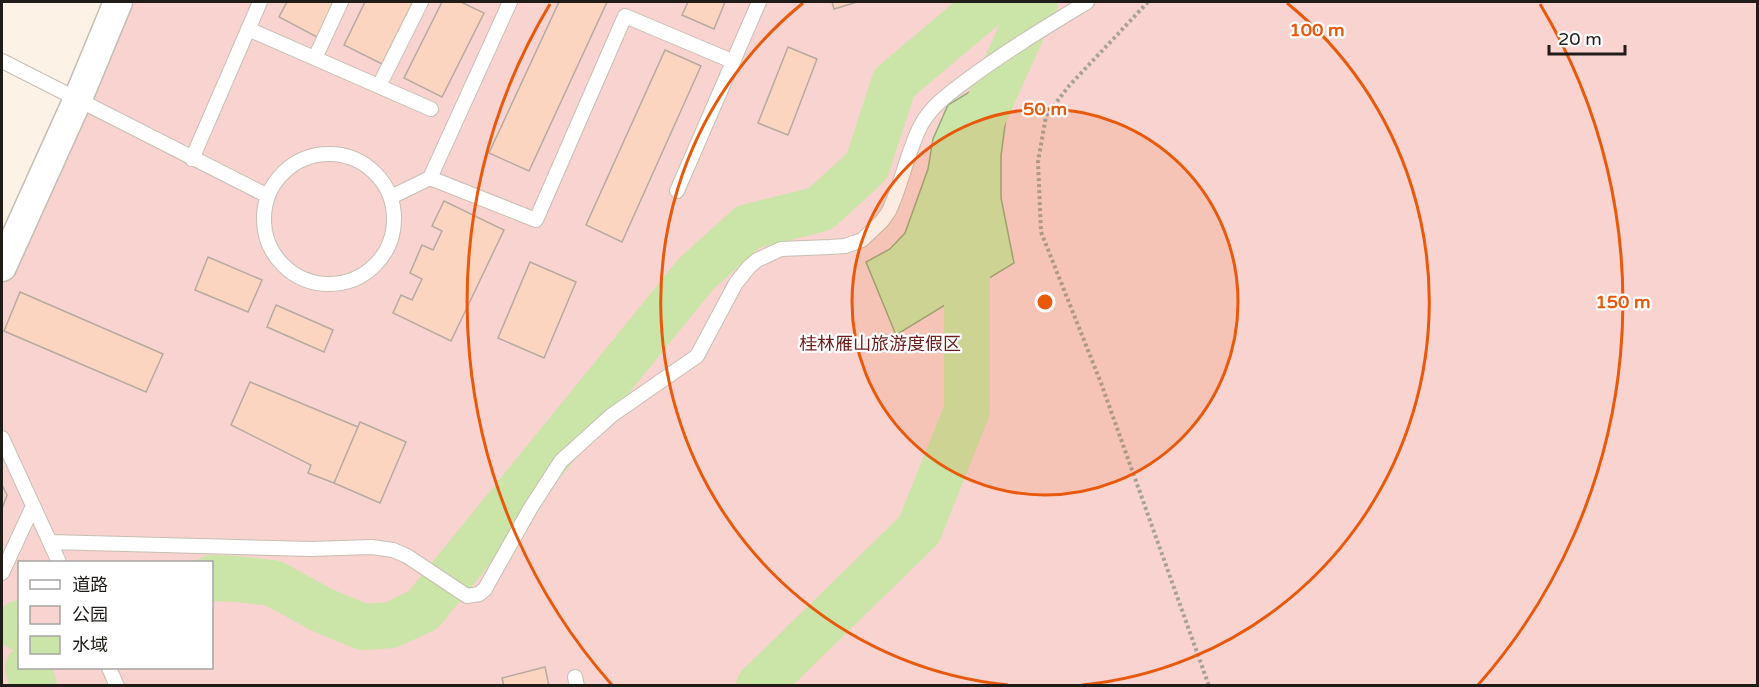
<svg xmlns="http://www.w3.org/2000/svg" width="1759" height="687" font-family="'Varela Round','Noto Sans SC',sans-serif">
	<rect width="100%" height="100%" fill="#fcf3e6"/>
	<!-- green -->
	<path fill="#f8d3cf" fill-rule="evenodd" d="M118,2H1757V685L2,686V267ZM20,562H212V668H20Z"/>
	<!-- water -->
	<path fill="#cae5a7" stroke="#97a97c" stroke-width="1.5" d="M1025,58L1006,118L1001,156V198L1014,263L896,335L866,262L890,249L905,233L928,169L933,139L948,105Z"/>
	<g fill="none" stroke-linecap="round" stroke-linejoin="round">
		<!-- river -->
		<path stroke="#cae5a7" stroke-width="46" d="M978,128L1035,2
			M212,578L236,579L273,583L322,610L363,627L391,625L423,610L696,274L748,227L820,209L867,166L894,83L990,2
			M20,623V628
			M28,668L34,686
			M759,686L919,530L967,410V229"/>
	</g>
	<!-- building -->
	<path fill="#fbd5bf" stroke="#b8aaa2" stroke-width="1.5" d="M287,2H334L317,37L279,17Z
		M365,2H413L382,64L344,45Z
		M442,2H461L484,13L442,97L404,78Z
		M559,2H607L529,171L489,153Z
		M688,2H725L714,29L682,15Z
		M832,2H857L834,9Z
		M788,47L817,59L788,135L758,123Z
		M665,50L701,66L622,242L586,225Z
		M444,201L504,230L451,341L393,313L401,295L412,300L422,279L410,273L422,245L433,250L442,231L432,226Z
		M208,257L262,280L248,312L195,290Z
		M530,262L576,282L544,358L498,338Z
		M20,292L163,354L146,392L4,331Z
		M276,305L333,330L324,352L267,327Z
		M250,382L358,427L334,483L308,473L311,465L231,425Z
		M360,422L406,442L380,503L334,483Z
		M2,485L7,495L2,509Z
		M545,667L549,686H504L502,678Z"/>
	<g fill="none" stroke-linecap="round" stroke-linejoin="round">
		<defs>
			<path id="lane" d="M248,29L431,109
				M315,58L341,2
				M2,61L268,196
				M379,86L421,2
				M264 219a65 65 0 1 1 130 0a65 65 0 1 1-130 0Z
				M192,159L260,2
				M430,178L536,220L625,16L732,61
				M677,191L759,2
				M391,197L430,178L510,2
				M2,438L59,562
				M50,542L311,549L372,547L393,550L407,556L467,596L479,594L485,589L530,509L561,461L612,415L697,356L736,283L749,267L757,260L781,249L830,247L845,246L854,243L862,240L882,221L889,211C902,184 907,152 921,125C932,105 950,93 967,80C1006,51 1046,27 1087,2
				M2,573L33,506
				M109,668L117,686
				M575,677L577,686"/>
			<path id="street" d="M2,267L77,101L118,2"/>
		</defs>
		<!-- lane casing -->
		<use href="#lane" stroke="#c7beb2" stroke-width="16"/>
		<!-- street casing -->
		<use href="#street" stroke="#c7beb2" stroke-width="31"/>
		<!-- path -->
		<path stroke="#a8a197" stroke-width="4" stroke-dasharray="3 3" stroke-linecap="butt" d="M1148,2L1068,87L1046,116L1038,162L1041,232L1101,383L1209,686"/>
		<!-- lane -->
		<use href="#lane" stroke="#fff" stroke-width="14"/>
		<!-- street -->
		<use href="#street" stroke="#fff" stroke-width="28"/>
	</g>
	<!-- distance rings -->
	<circle cx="1045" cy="302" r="193" fill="#e8590c" fill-opacity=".12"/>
	<g fill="none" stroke="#e8590c" stroke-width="3">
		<circle cx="1045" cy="302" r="193"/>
		<path d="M1008 685A385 385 0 0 1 803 3M1287 3A385 385 0 0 1 1082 685"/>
		<path d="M612 685A578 578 0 0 1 550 4M1540 4A578 578 0 0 1 1478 685"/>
	</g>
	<g text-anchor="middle" stroke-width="4.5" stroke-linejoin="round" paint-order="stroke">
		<!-- park labels -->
		<g font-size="18" fill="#6f1c1c" stroke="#fff">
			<text x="880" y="350">桂林雁山旅游度假区</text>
		</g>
	</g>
	<circle cx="1045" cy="302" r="9" fill="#e8590c" stroke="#fff" stroke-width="3"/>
	<g font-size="18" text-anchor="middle" font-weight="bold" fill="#e8590c" stroke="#fff" stroke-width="4.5" stroke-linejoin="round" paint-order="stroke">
		<text x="1317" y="36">100 m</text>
		<text x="1045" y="115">50 m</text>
		<text x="1623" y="308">150 m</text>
	</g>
	<!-- border -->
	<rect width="1759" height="687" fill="none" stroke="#201d18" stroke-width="6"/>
	<!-- legend -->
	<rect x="18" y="561" width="195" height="108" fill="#ffffff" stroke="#a6a5a3" stroke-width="1.5"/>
	<rect x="30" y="580" width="30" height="9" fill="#ffffff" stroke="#a6a5a3" stroke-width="1.5"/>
	<text x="72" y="591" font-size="18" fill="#201d18">道路</text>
	<rect x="30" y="606" width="30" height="18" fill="#f8d3cf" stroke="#a6a5a3" stroke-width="1.5"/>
	<text x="72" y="621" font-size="18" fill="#201d18">公园</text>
	<rect x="30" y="636" width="30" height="18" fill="#cae5a7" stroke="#a6a5a3" stroke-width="1.5"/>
	<text x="72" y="651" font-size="18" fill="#201d18">水域</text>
	<!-- scale -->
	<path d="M1549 45v9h76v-9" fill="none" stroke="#201d18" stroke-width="3"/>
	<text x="1558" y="45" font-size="18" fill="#201d18" stroke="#ffffff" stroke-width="4.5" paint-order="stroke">20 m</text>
</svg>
